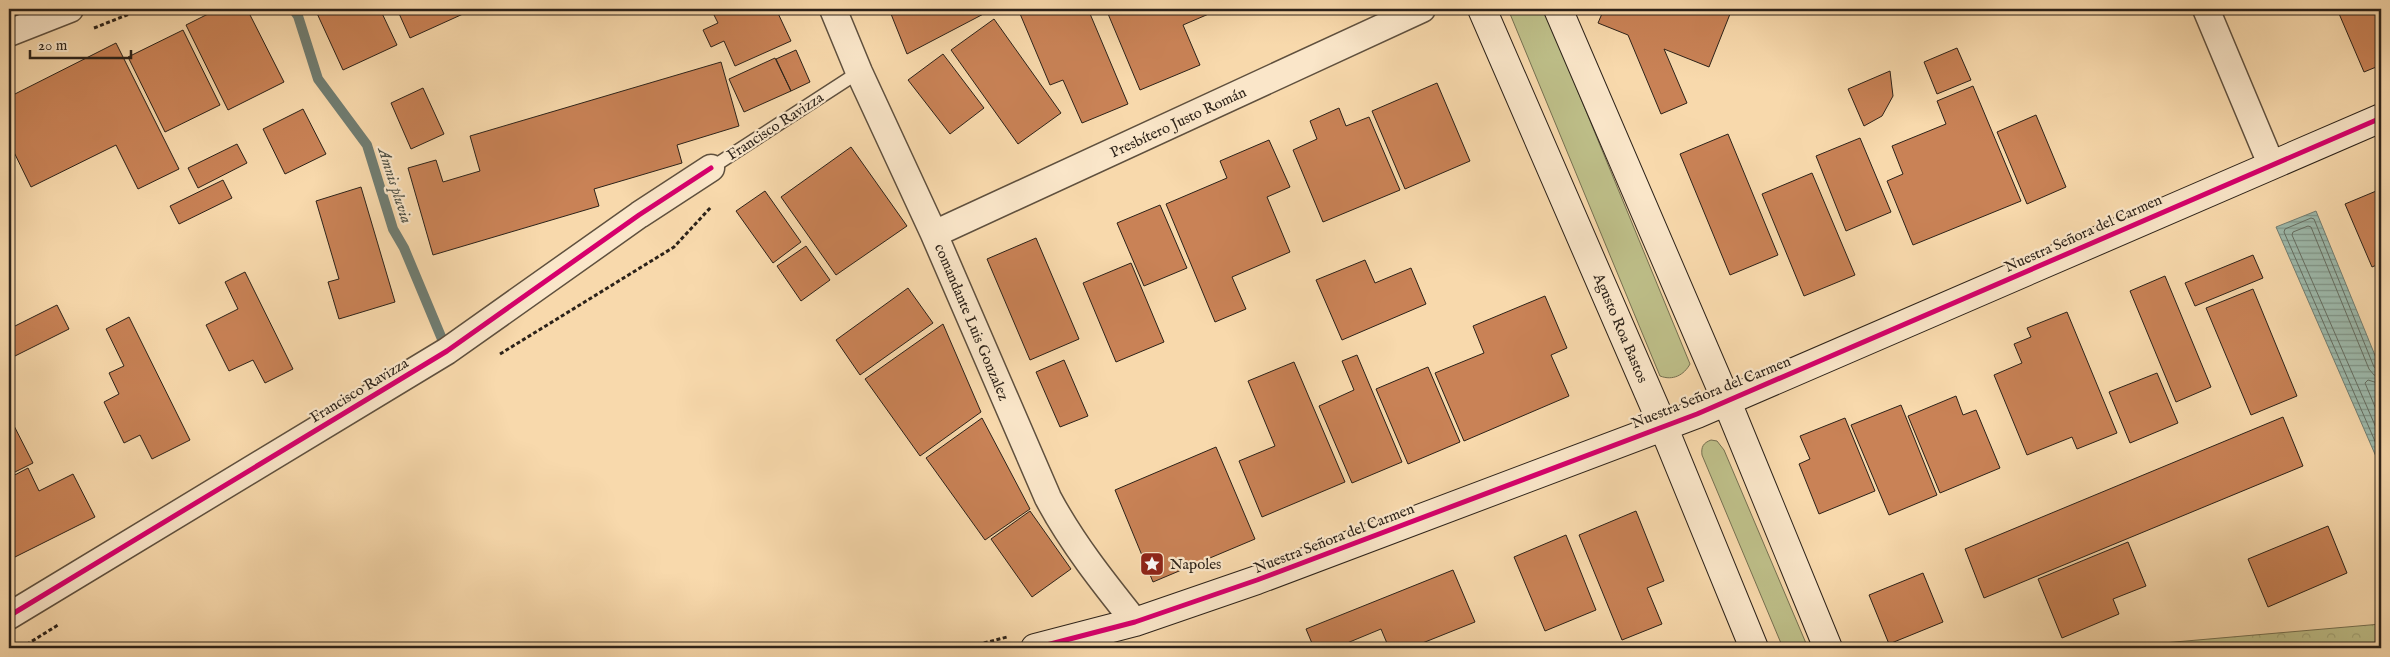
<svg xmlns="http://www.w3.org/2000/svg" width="2390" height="657" font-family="'IM FELL English',serif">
	<defs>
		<pattern id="park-crowns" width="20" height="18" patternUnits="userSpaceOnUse" patternTransform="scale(1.25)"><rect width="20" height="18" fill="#bebf89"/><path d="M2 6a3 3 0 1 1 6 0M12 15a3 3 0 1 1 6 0" fill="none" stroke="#a3a476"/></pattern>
		<pattern id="water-rules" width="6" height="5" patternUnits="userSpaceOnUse" patternTransform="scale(1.25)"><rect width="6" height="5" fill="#9dbaad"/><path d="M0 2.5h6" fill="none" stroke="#80978c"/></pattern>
	</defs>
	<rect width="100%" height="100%" fill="#f8d9ac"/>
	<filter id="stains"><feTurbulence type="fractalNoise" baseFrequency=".004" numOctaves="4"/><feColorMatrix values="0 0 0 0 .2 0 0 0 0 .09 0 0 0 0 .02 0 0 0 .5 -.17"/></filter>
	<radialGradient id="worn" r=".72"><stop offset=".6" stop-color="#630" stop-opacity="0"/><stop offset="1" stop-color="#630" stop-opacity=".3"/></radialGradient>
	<!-- green -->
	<path fill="#bebf89" stroke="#757051" d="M1508,9H1544L1690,364C1684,375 1673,381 1660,376Z
		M1711,440L1717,441L1724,450L1808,648H1783L1702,455C1701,447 1703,443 1711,440Z"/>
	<!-- park -->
	<path fill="url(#park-crowns)" stroke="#757051" d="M2381,624V648H2106Z"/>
	<!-- water -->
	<path fill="url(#water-rules)" stroke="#707d72" d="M2316,211L2381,370V468L2276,227Z"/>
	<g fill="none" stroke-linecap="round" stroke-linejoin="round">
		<!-- shore -->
		<path stroke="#646e63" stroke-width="1" d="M2381,370L2374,367L2314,219L2311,218L2285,229L2284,232L2381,455
			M2381,377L2374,375L2369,369L2311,227L2308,226L2293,232L2292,235L2381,439
			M2381,384L2368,380L2365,383L2381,421"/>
		<!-- stream -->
		<path stroke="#707d72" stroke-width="10" d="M293,9L298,16L318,79L367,145L393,229L404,248L447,351"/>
	</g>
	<!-- building -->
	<path fill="#c98256" stroke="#2c2219" d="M218,9H247L284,82L228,110L186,25Z
		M315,9H380L397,45L343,70Z
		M397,9H474L410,38Z
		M711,9H776L791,41L735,66L724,41L711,47L703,30L718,23Z
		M889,9H993L907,54Z
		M1018,9H1088L1128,104L1082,123L1063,80L1050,85Z
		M1106,9H1209L1211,13L1183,25L1200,65L1140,90Z
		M1604,9H1732L1709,67L1664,49L1687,103L1661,114L1628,35L1598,23Z
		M2337,9H2381V65L2364,72Z
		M994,19L1061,113L1018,144L951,50Z
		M183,30L220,105L165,132L128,57Z
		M116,43L179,169L138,189L116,145L31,187L9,142V97Z
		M1957,48L1971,80L1937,94L1924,62Z
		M796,50L810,82L791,91L776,59Z
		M943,54L984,108L950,134L908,80Z
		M775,58L791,91L744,112L729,79Z
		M721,62L739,126L677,145L682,163L594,189L599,206L433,255L408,168L436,160L443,182L480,171L470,136Z
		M1890,71L1893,96L1882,116L1864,126L1848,89Z
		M1437,83L1470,161L1405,189L1372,111Z
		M1973,86L2021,201L1913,245L1887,181L1903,174L1892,146L1946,124L1937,101Z
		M423,88L444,134L411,149L391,103Z
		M1339,108L1346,126L1369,117L1400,190L1323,222L1293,150L1317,139L1310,121Z
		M303,109L326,154L285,174L263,129Z
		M2036,115L2066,187L2027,204L1997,132Z
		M1728,134L1778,255L1730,275L1680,154Z
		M1860,138L1891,212L1846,231L1816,156Z
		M1269,140L1290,187L1267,197L1290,252L1232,277L1246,309L1215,322L1166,204L1227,178L1220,161Z
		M237,144L247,163L198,188L188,168Z
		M851,147L907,226L836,275L781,197Z
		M1812,173L1855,275L1804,296L1762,194Z
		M223,180L232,198L179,224L170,206Z
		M361,187L395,302L339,319L328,282L339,279L316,201Z
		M2381,189V263L2372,267L2345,204Z
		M765,191L801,242L773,263L736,211Z
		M1160,205L1187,268L1144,286L1117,223Z
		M1036,238L1079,339L1030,360L987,259Z
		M806,246L830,280L801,301L777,266Z
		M2253,255L2263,278L2195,306L2185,283Z
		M1365,260L1375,283L1411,268L1426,304L1342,340L1316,280Z
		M1131,263L1164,342L1116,362L1083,283Z
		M245,272L293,369L265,383L253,360L229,371L206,325L238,309L225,282Z
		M2165,276L2211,387L2176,402L2130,291Z
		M908,288L933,323L860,375L836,340Z
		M2253,289L2297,396L2251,415L2206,308Z
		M1545,296L1567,348L1551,355L1569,396L1464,441L1435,373L1484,353L1473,326Z
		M57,305L69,329L9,359V329Z
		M2067,312L2117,433L2077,449L2072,437L2027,455L1994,375L2022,363L2014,344L2031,337L2027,328Z
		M129,317L190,440L152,459L140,435L124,443L104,402L119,394L109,373L124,366L106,329Z
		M943,324L981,412L920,456L865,379Z
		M1357,355L1402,462L1352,483L1319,406L1354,390L1342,361Z
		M1064,360L1088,416L1060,427L1036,372Z
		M1294,362L1345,482L1262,517L1239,461L1275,446L1248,381Z
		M1428,367L1460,442L1408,464L1376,389Z
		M2157,373L2178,423L2130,443L2109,392Z
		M1956,396L1963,415L1976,410L2000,468L1940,493L1908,416Z
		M1901,405L1937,495L1889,515L1851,425Z
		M9,416L33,463L9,475Z
		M2283,417L2303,466L1984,598L1965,549Z
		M982,418L1030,509L985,540L926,458Z
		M1845,418L1875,491L1819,514L1799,464L1810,459L1800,436Z
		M1216,447L1255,539L1153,582L1115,490Z
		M28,468L39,491L73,474L95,517L9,560V478Z
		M1030,511L1071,569L1032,597L991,539Z
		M1636,511L1664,581L1647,588L1662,624L1622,640L1579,535Z
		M2328,526L2347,573L2268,607L2248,559Z
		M1566,535L1596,610L1545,631L1514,557Z
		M2128,542L2146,586L2113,599L2119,614L2062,638L2038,579Z
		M1453,570L1475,622L1410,648H1389L1381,629L1335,648H1314L1306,629Z
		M1923,573L1943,622L1889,644L1869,595Z"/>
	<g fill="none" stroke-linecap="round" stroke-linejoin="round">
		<defs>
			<path id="lane" d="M711,168L859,72"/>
			<path id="street" d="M833,9L859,72L934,234L1048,498C1072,543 1103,582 1135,622
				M2206,9L2271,164
				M9,33L70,9
				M934,234L1422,9
				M9,616L447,351L639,215L711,168"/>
			<path id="secondary" d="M1482,9L1663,426L1754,648
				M1558,9L1727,402L1828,648
				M1035,648L1135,622L1257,580L1697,414L2381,118"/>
		</defs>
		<!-- lane casing -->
		<use href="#lane" stroke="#5f503e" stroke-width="15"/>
		<!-- street casing -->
		<use href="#street" stroke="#5f503e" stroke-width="29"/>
		<!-- secondary casing -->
		<use href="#secondary" stroke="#2c2219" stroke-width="30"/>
		<!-- path -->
		<path stroke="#2c2219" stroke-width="3" stroke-dasharray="4 2.5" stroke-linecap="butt" d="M94,28L142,9
			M500,354L674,247L711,207
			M21,648L58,625
			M965,648L1007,637"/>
		<!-- lane -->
		<use href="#lane" stroke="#fae6c9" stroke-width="12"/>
		<!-- street -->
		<use href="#street" stroke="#fae6c9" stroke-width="26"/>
		<!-- secondary -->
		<use href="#secondary" stroke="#fae6c9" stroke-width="28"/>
		<defs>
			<path id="cycleway" d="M9,616L447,351L639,215L711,168
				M1035,648L1135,622L1257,580L1697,414L2381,118"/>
		</defs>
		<!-- cycleway casing -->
		<use href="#cycleway" stroke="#fae6c9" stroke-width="8"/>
		<!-- cycleway -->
		<use href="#cycleway" stroke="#d6006c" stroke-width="5"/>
	</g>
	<!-- icons -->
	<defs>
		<symbol id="sight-square" viewBox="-11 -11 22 22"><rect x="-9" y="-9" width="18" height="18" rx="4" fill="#8f2418" stroke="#fae6c9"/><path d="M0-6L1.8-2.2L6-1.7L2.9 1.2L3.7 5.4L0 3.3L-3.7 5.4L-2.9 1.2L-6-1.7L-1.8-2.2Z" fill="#fff"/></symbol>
	</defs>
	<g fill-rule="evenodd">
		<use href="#sight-square" x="1138" y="550" width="28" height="28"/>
	</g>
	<g text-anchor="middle" stroke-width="4.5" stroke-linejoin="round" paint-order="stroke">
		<!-- street labels -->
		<g font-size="15" fill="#2c2219" stroke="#fae6c9">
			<text transform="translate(1178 122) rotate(-25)" y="5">Presbítero Justo Román</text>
			<text transform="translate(775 126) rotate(-33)" y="5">Francisco Ravizza</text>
			<text transform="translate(2083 233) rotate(-24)" y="5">Nuestra Señora del Carmen</text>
			<text transform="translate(972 322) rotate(67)" y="5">comandante Luis Gonzalez</text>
			<text transform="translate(1621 328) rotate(67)" y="5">Agusto Roa Bastos</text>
			<text transform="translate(359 390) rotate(-31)" y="5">Francisco Ravizza</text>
			<text transform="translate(1711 392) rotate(-22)" y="5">Nuestra Señora del Carmen</text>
			<text transform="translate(1334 538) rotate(-21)" y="5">Nuestra Señora del Carmen</text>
		</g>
		<!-- poi labels -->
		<g font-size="15" fill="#2c2219" stroke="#fae6c9" text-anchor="start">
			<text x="1170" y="569">Napoles</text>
		</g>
		<!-- water labels -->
		<g font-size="16" font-style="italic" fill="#4e5045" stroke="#fae6c9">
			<text transform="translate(396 185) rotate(72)" y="6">Amnis pluvia</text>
		</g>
	</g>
	<!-- margin -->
	<rect width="2390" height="657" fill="none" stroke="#f8d9ac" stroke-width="30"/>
	<rect x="10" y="10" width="2370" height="637" fill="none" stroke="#2c2219" stroke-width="2.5"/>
	<rect x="15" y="15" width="2360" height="627" fill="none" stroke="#2c2219"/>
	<!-- scale -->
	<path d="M30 50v8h101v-8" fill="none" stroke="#2c2219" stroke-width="2.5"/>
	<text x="38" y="50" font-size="15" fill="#2c2219" stroke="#fae6c9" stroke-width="4" paint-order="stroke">20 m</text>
	<rect width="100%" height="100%" filter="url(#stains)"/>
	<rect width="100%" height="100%" fill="url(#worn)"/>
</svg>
